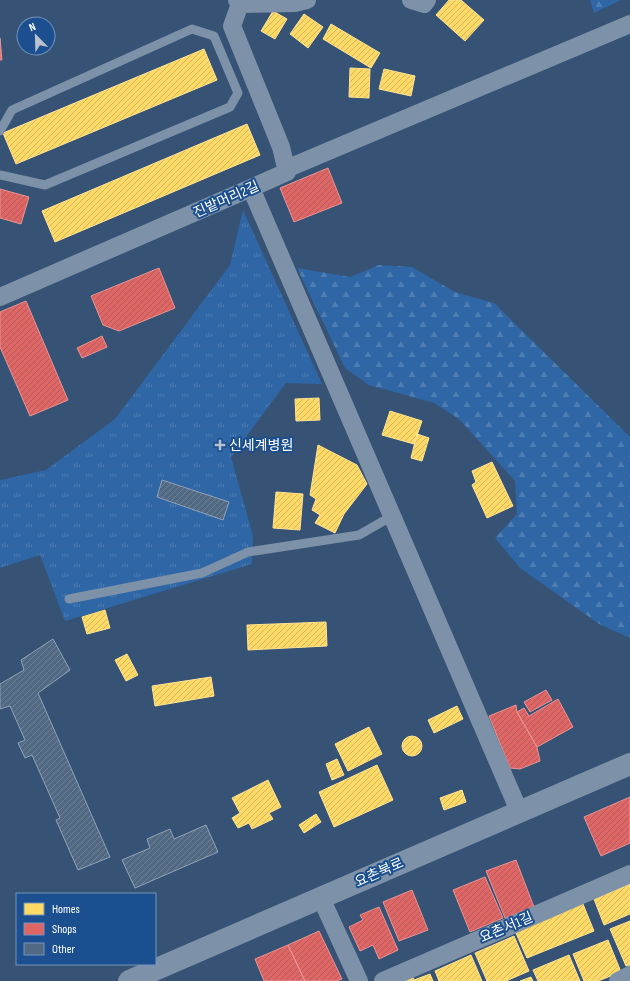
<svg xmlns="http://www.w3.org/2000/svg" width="630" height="981" font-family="'Sofia Sans Condensed','Noto Sans KR',sans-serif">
	<defs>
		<pattern id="grass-tufts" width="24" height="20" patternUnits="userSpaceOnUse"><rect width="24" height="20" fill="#2f66a5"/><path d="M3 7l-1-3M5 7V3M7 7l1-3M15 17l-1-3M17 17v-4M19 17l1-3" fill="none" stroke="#4e7db2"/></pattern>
		<pattern id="forest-firs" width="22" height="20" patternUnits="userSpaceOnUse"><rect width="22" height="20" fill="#2f66a5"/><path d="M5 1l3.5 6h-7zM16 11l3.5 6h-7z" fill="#4e7db2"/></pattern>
		<pattern id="homes-hatch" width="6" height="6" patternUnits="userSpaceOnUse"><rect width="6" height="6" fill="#ffd966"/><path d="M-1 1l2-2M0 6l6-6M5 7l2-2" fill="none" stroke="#d2b660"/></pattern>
		<pattern id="shops-hatch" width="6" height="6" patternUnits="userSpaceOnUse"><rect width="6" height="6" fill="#e06666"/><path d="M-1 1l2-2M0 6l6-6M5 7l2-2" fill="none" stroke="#ac5d5d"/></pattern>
		<pattern id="building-hatch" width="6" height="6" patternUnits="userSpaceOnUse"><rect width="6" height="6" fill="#526984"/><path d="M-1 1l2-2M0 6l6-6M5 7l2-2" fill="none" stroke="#6c8096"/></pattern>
	</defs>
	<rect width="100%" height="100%" fill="#365274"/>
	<!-- grass -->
	<path fill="url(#grass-tufts)" d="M243,210L322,384L286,383L231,457L253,536L252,564L65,621L40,555L0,568V480L46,470L115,419L230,265Z"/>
	<!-- forest -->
	<path fill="url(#forest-firs)" d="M590,0H621L594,13Z
		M379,265L412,267L455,292L494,303L630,437V638L599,624L520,568L495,538L517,514L515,481L459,419L434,403L369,385L345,368L297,268L350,277Z"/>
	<!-- homes -->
	<path fill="url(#homes-hatch)" stroke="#ffe494" d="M449,0H461L484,20L465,41L436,15Z
		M273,11L287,19L275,39L261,31Z
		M304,14L323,27L308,48L290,34Z
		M331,24L380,53L371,68L323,39Z
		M204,49L217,80L16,164L3,133Z
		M350,68L370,69L369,98L349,97Z
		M384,69L415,76L411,96L379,89Z
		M247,124L260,155L55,242L42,211Z
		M319,398L320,420L296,421L295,399Z
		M390,411L422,421L414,444L382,435Z
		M417,434L429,438L422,461L411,458Z
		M318,445L357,465L367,484L344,514L335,533L315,523L320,515L312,510L316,499L310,495Z
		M492,462L513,506L487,518L472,485L476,482L472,471Z
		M276,492L303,494L300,530L273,528Z
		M105,610L110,628L87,634L82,617Z
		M326,622L327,646L248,650L247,625Z
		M127,654L138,675L126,681L115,660Z
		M211,677L214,696L155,706L152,686Z
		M457,706L463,719L434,733L428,720Z
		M369,727L382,754L348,771L335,744Z
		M402 746a10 10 0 1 1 20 0a10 10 0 1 1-20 0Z
		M337,759L344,775L332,780L326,764Z
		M377,765L393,800L334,827L319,792Z
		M268,780L281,807L269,813L273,819L252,829L249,823L238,828L232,818L240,813L232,798Z
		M462,790L466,802L444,810L440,798Z
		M316,814L321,822L304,833L299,825Z
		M630,884V914L604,925L594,899Z
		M583,904L594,931L527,958L515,931Z
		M630,921V965L626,966L610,929Z
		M514,936L529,971L506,981H487L475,953Z
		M608,940L621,972L598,981H584L573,954Z
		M471,955L482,981H439L435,971Z
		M569,955L580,981H538L533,970Z
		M430,974L433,981H401L412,975L414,980Z
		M531,977L533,981H520Z"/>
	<!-- shops -->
	<path fill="url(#shops-hatch)" stroke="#e99494" d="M0,38L2,60H0Z
		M328,168L342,203L294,222L280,188Z
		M0,189L29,197L21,224L0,218Z
		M159,268L175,308L119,331L103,325L91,296Z
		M26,301L68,400L30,416L0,347V312Z
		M102,336L107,347L82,358L77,348Z
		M546,690L552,700L530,712L524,702Z
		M558,699L573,727L537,747L517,712L524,708L529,716Z
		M516,705L517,712L537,747L540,761L520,769L510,768L489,716Z
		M630,797V843L601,856L584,817Z
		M516,860L534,907L505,918L486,871Z
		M485,877L503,918L470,932L453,890Z
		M412,890L428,930L399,941L383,902Z
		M379,907L398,950L379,959L373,945L360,951L349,927L363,920L360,915Z
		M319,931L342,979L337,981H305L288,945Z
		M288,945L305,981H264L255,959Z"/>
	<!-- building -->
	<path fill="url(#building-hatch)" stroke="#92a2b6" d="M162,480L229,502L223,520L157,497Z
		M53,639L70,670L38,693L110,857L78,870L56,820L60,818L32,755L25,758L18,743L25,740L10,706L0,709V684L24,670L21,660Z
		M206,825L218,852L135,888L122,860L150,848L147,839L170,829L174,839Z"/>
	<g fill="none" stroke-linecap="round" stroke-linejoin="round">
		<!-- service -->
		<path stroke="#7d92a8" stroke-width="9" d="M0,131L12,110L192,29L214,36L238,93L230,107L45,185L0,175
			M69,599L202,573L248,552L359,535L392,516"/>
		<!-- minor -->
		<path stroke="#7d92a8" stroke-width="18" d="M411,0L424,4L427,0
			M240,4L295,3L307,0
			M286,169L630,24
			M251,188L519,811
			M0,297L251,188L287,172L281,147L232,26L240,4L237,0
			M321,898L359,981
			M383,981L630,874
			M618,981L630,975"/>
		<!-- tertiary -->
		<path stroke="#7d92a8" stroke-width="22" d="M129,981L630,764"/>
	</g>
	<!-- markers -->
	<path fill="#b9c2ce" stroke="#1b4f8f" stroke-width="1.5" d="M218 439h4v4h4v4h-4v4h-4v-4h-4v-4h4z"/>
	<g text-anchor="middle" stroke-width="4" stroke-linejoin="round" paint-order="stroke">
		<!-- street labels -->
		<g font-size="14" fill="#fff" stroke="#1b4f8f">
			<text transform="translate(226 199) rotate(-24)" y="5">진밭머리2길</text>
			<text transform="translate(379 872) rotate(-24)" y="5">요촌북로</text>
			<text transform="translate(506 927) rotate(-23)" y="5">요촌서1길</text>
		</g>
		<!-- poi labels -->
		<g font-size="14" fill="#fff" stroke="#1b4f8f" text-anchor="start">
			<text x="229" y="450">신세계병원</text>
		</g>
	</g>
	<!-- legend -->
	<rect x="16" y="893" width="140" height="72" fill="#1b4f8f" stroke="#7695bc"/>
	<rect x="24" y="903" width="20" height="12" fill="#ffd966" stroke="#7695bc"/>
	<text x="52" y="913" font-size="12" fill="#ffffff">Homes</text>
	<rect x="24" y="923" width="20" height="12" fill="#e06666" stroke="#7695bc"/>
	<text x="52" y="933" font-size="12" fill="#ffffff">Shops</text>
	<rect x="24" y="943" width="20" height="12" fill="#526984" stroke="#7695bc"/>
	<text x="52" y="953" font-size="12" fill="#ffffff">Other</text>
	<!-- north arrow -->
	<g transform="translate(36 36) rotate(337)"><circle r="19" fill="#1b4f8f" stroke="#7695bc"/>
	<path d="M0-3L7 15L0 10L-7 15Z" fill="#b9c2ce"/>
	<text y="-6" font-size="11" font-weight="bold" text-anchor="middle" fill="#ffffff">N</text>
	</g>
</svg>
